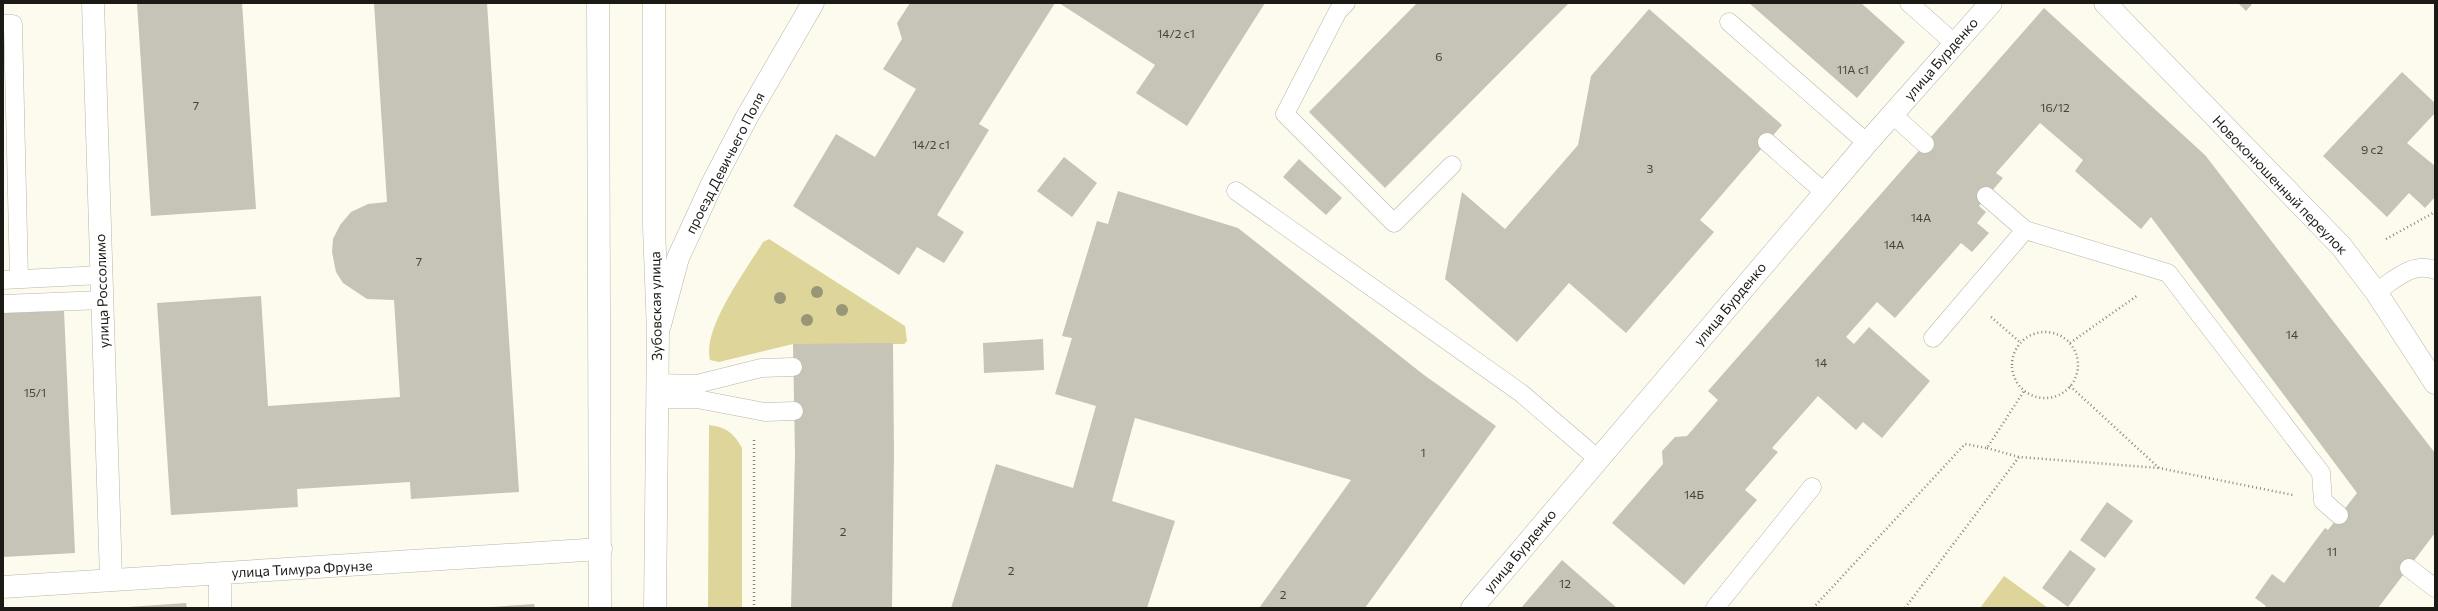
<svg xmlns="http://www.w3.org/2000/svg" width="2438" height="611" font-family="Commissioner,sans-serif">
	<rect width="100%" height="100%" fill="#fdfbed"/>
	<!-- green -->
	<path fill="#ded59a" d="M769,239L905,326L907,341L904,344H793L719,362L710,360C702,328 747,269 763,242Z
		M709,425C726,427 734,433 742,448V608H708Z
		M2004,576L2048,608H1980Z"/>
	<!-- building -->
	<path fill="#c6c4b6" d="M137,3H242L256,209L151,216Z
		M374,3H487L519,492L411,499L410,482L297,489L298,507L171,515L157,303L261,296L268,406L400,397L394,300L367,299L343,283L336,272L332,252L333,239L340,225L351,212L368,204L387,202Z
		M910,3H1055L979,124L989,130L937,215L964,232L944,263L917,247L899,275L793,206L836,134L875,157L916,89L883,69L902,39L897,23Z
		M1059,3H1265L1187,126L1136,93L1155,65Z
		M1417,3H1569L1385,188L1309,112Z
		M1749,3H1861L1905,42L1857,98Z
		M2238,3H2253L2246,11Z
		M2044,8L2205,155L2435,453V533L2378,608H2264L2266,606L2255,598L2272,574L2284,583L2325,528L2328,530L2357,493L2151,217L2141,229L2075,171L2083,160L2040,123L1996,173L2003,178L1979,206L1986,212L1977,223L1989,233L1972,252L1961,243L1895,318L1877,302L1846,337L1854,344L1869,327L1930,381L1882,438L1863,422L1856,430L1818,396L1772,448L1778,452L1745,490L1757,500L1684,585L1612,523L1663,464L1662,451L1675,437L1687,436L1718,400L1708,391Z
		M1649,9L1782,125L1700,220L1714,232L1626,333L1569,283L1517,342L1445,279L1462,192L1505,229L1578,145L1591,76Z
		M2402,72L2435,103V113L2407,143L2435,166V197L2425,208L2409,193L2387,217L2323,156Z
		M1064,157L1097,183L1072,217L1037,191Z
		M1299,159L1342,198L1326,215L1283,177Z
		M1118,191L1238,228L1424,375L1496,426L1365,608H1259L1351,480L1135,418L1112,501L1175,521L1147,608H951L996,464L1073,488L1096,406L1055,394L1072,338L1062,336L1097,221L1108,224Z
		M64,311L75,553L3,557V313Z
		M1043,339L1044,370L984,373L983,343Z
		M893,343L894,454L892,608H791L795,455L793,344Z
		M2107,502L2133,521L2105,558L2080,540Z
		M2070,550L2096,569L2068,607L2042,588Z
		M1562,560L1617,608H1521Z
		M186,603L187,608H128V607Z
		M534,604L535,608H491V607Z"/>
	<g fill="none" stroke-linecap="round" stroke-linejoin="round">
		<defs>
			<path id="service" d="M1346,3L1338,11L1285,114L1394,223L1452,165
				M1909,3L1954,43
				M1729,22L1867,143
				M3,24H13L19,279
				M1892,114L1925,144
				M1767,142L1825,193
				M1236,191L1521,393L1598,459
				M1986,196L2025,230
				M3,280L101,275
				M2376,292C2394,280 2413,261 2435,270
				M3,304L102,300
				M1933,338L2025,230L2168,273L2321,473L2323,501L2339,515
				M657,383L697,384L761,368L793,367
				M657,399H697L765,412L794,411
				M2409,568L2435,588
				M1715,608L1812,487"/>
			<path id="minor" d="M93,3L111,579
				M2105,3L2341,246L2376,292L2435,383
				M220,574V608
				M3,587L601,549
				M1472,608L1867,143L1991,3"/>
			<path id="tertiary" d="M660,325L678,258L712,184L748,115L813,3"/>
			<path id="secondary" d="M598,3L600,608
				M654,3V227L658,332L655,608"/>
		</defs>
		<!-- service casing -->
		<use href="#service" stroke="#b8b6a9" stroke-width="19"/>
		<!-- minor casing -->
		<use href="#minor" stroke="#b8b6a9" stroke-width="23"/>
		<!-- tertiary casing -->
		<use href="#tertiary" stroke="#b8b6a9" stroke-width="23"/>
		<!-- secondary casing -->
		<use href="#secondary" stroke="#b8b6a9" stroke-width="23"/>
		<!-- path -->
		<path stroke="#88867d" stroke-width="2.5" stroke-dasharray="1 3" stroke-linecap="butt" d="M2386,239L2435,212
			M1991,317L2021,343
			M2012 365a33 33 0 1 1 66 0a33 33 0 1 1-66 0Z
			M2070,343L2138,295
			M2070,386L2159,468L2293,495
			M754,440V608
			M1987,448L2019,457
			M1813,608L1965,444L1987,448L2024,391
			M1905,608L2019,457L2159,468"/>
		<!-- service -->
		<use href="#service" stroke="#fff" stroke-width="18"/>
		<!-- minor -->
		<use href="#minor" stroke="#fff" stroke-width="22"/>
		<!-- tertiary -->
		<use href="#tertiary" stroke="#fff" stroke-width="22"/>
		<!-- secondary -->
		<use href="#secondary" stroke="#fff" stroke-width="22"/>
	</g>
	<!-- trees -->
	<g fill="#999577">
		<circle cx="817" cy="292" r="6"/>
		<circle cx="780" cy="298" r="6"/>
		<circle cx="842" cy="310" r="6"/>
		<circle cx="807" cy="320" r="6"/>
	</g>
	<g text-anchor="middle" stroke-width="3" stroke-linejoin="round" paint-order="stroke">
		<!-- number labels -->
		<g font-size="12" fill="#46443d">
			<text x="1176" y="38">14/2 с1</text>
			<text x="1439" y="61">6</text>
			<text x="1853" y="74">11А с1</text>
			<text x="196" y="110">7</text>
			<text x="2055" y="112">16/12</text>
			<text x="931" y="149">14/2 с1</text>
			<text x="2372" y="154">9 с2</text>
			<text x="1650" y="173">3</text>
			<text x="1921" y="222">14А</text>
			<text x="1894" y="249">14А</text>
			<text x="419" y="266">7</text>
			<text x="2292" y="339">14</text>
			<text x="1821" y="367">14</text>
			<text x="35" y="397">15/1</text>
			<text x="1423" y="457">1</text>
			<text x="1694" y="499">14Б</text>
			<text x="843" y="536">2</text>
			<text x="2332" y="556">11</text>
			<text x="1011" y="575">2</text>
			<text x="1565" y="588">12</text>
			<text x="1283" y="599">2</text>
		</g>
		<!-- street labels -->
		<g font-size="14" fill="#1b1a15" stroke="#fff">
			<text transform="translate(1941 59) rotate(-49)" y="5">улица Бурденко</text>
			<text transform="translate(725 163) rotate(-63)" y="5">проезд Девичьего Поля</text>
			<text transform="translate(2280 185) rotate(46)" y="5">Новоконюшенный переулок</text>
			<text transform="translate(102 291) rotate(-92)" y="5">улица Россолимо</text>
			<text transform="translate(1730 304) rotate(-50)" y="5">улица Бурденко</text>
			<text transform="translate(656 306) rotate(-91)" y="5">Зубовская улица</text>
			<text transform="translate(1520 551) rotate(-50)" y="5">улица Бурденко</text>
			<text transform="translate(302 569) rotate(-3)" y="5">улица Тимура Фрунзе</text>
		</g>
	</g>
	<!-- border -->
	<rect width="2438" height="611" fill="none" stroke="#1b1a15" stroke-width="8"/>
</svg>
